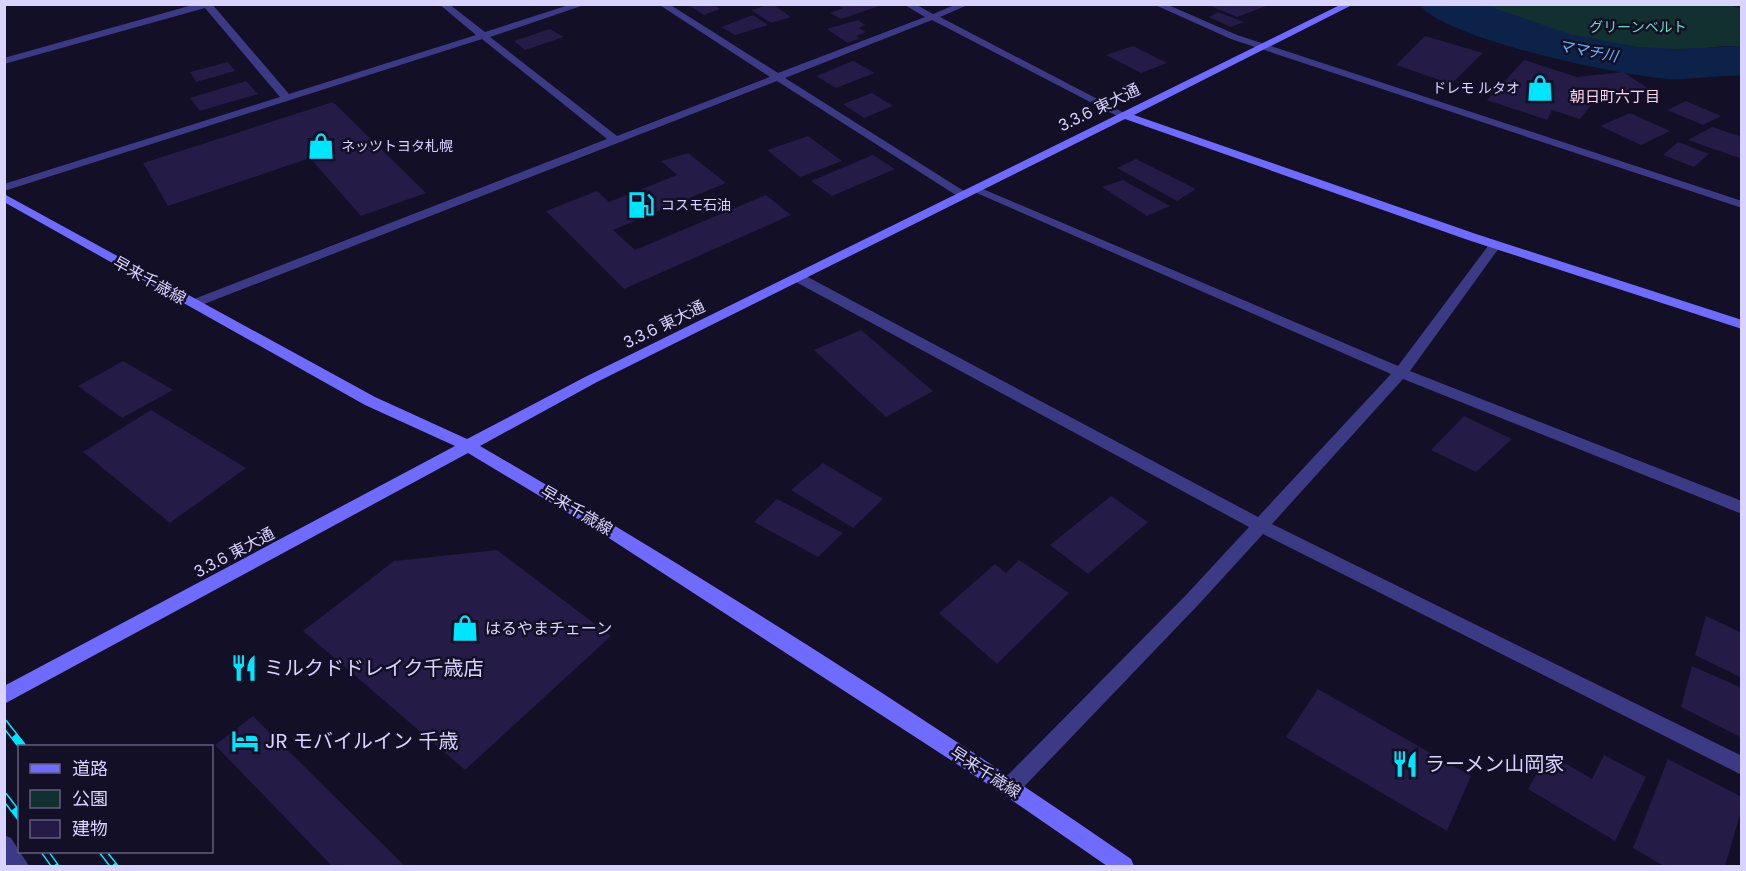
<svg xmlns="http://www.w3.org/2000/svg" width="1746" height="871" font-family="Poppins,'Noto Sans JP',sans-serif">
	<rect width="100%" height="100%" fill="#130f26"/>
	<!-- green -->
	<path fill="#12302f" d="M1470,5H1727L1741,8V47C1718,44 1696,51 1672,51C1602,52 1535,30 1470,5Z"/>
	<g fill="none" stroke-linecap="round" stroke-linejoin="round">
		<!-- river -->
		<path fill="#0c2248" fill-rule="evenodd" d="M1419,4H1483L1569,34L1638,47L1677,49L1742,46V76C1717,75 1692,80 1668,79C1622,76 1443,39 1419,4Z"/>
	</g>
	<!-- building -->
	<path fill="#241b47" d="M694,4H712L720,9L704,15L690,6Z
		M772,4L791,17L771,23L751,10Z
		M836,4H876L879,6L841,19L830,13L843,8Z
		M1206,4H1269V5L1237,17Z
		M1218,12L1244,22L1231,27L1209,17Z
		M753,15L768,25L735,35L721,27Z
		M858,20L865,25L859,28L866,32L856,36L860,38L848,43L827,29Z
		M550,29L564,37L525,50L514,41Z
		M1425,36L1483,53L1451,84L1396,65Z
		M1133,46L1167,63L1141,73L1106,55Z
		M1524,60L1577,77L1623,72L1649,89L1600,94L1580,119L1552,110L1547,120L1487,100Z
		M853,61L875,73L836,88L816,76Z
		M228,62L235,71L196,82L190,72Z
		M246,81L258,94L200,111L190,98Z
		M872,93L893,106L864,118L843,104Z
		M1686,101L1721,116L1703,125L1667,110Z
		M333,102L426,193L361,216L310,158L168,206L143,163Z
		M1630,113L1670,131L1641,145L1600,126Z
		M1712,127L1742,137V159L1688,140Z
		M808,136L842,161L800,177L767,150Z
		M1678,142L1709,154L1694,167L1663,155Z
		M688,153L726,183L613,230L635,250L766,195L791,215L624,289L546,211L597,191L609,202L677,175L661,161Z
		M873,155L895,169L832,196L811,181Z
		M1136,159L1196,189L1177,201L1117,168Z
		M1123,180L1170,206L1147,216L1102,187Z
		M861,330L933,391L886,417L814,350Z
		M123,361L173,390L122,418L78,386Z
		M151,410L246,468L170,523L83,452Z
		M1464,416L1512,439L1476,472L1431,450Z
		M823,463L883,499L853,528L791,490Z
		M1111,496L1148,522L1088,574L1050,545Z
		M777,499L843,533L818,557L754,522Z
		M497,550L611,636L465,770L303,631L394,561Z
		M1019,560L1069,593L997,664L939,613L995,564L1006,573Z
		M1706,616L1742,633V678L1695,655Z
		M1692,666L1742,688V738L1681,707Z
		M1318,689L1471,776L1447,831L1286,737Z
		M253,716L405,866H332L215,745Z
		M1548,753L1592,779L1604,755L1646,777L1615,841L1528,789Z
		M1668,759L1742,797V808L1725,866H1664L1633,848Z"/>
	<g fill="none" stroke-linecap="round" stroke-linejoin="round">
		<!-- street -->
		<path fill="#3d3a85" fill-rule="evenodd" d="M196,4H212L289,94L476,35L439,4H449L485,32L572,4H587L490,37L617,136L770,77L658,4H669L778,73L925,17L903,4H915L933,14L957,4H970L940,17L1128,115L1119,117L932,20L785,78L967,193V197H959L777,81L194,308L187,304L189,301L607,139L482,39L4,191V184L280,97L205,8L4,64V58Z
			M1153,4H1166L1237,35L1742,201V208L1231,39Z
			M976,186L1398,366L1491,242H1499V248L1410,371L1742,501V514L1403,379L1272,524L1742,756V775L1263,534L1199,604L1017,794L1010,797L1003,794L1000,787L1003,780L1187,594L1249,527L794,281L793,278L794,275H804L1258,517L1391,374L972,191L970,189Z
			M4,835L11,838L29,866H7L4,863Z"/>
		<!-- secondary -->
		<path fill="#6f6bff" fill-rule="evenodd" d="M1342,4H1354L1134,115L1476,234L1742,320V329L1468,240L1125,119L597,382L480,446C702,575 920,714 1131,859L1134,866H1107L1003,794L598,531L468,453L4,704V686L455,446L365,405L4,202V194L375,397L467,439L587,376Z"/>
		<defs>
			<path id="rail" d="M4,723L22,746
				M4,796L20,817
				M45,852L55,866
				M103,852L114,866"/>
		</defs>
		<!-- rail casing -->
		<use href="#rail" stroke="#00e5ff" stroke-width="8"/>
		<!-- rail -->
		<use href="#rail" stroke="#130f26" stroke-width="5" stroke-dasharray="16" stroke-linecap="butt"/>
	</g>
	<!-- icons -->
	<defs>
		<symbol id="shop-bare" viewBox="-9 -9 18 18"><path d="M-5-2.5h2.3a2.7 3.5 0 0 1 5.4 0H5L5.5 6h-11ZM-1.5-2.5h3a1.5 2.3 0 0 0-3 0Z" fill="#00e5ff" stroke="#130f26" stroke-width="2.5" paint-order="stroke"/></symbol>
		<symbol id="fuel-bare" viewBox="-9 -9 18 18"><path d="M-5.5-6h7V0h2V4h1.3V-2.5L3-4.5l.8-.8L6-3V5H2.5V1h-1V6h-7ZM-4.2-4.7v3.2H.2V-4.7Z" fill="#00e5ff" stroke="#130f26" stroke-width="2.5" paint-order="stroke"/></symbol>
		<symbol id="restaurant-bare" viewBox="-9 -9 18 18"><path d="M-5-6h1v4h1v-4h1v4h1v-4h1v5L-1.5 .5V6h-2V.5L-5-1ZM5-6V6H3V1.5H1.5Q1.5-4 5-6Z" fill="#00e5ff" stroke="#130f26" stroke-width="2.5" paint-order="stroke"/></symbol>
		<symbol id="hotel-bare" viewBox="-9 -9 18 18"><path d="M-6-4.5h1.5V1H6V5H4.5V3h-9V5H-6ZM-4 0a1.8 1.8 0 1 1 3.6 0ZM.5 0V-2.5h3Q6-2.5 6 0Z" fill="#00e5ff" stroke="#130f26" stroke-width="2.5" paint-order="stroke"/></symbol>
	</defs>
	<g fill-rule="evenodd">
		<use href="#shop-bare" x="1521" y="69" width="38" height="38"/>
		<use href="#shop-bare" x="302" y="127" width="38" height="38"/>
		<use href="#fuel-bare" x="622" y="186" width="38" height="38"/>
		<use href="#shop-bare" x="446" y="609" width="38" height="38"/>
		<use href="#restaurant-bare" x="225" y="649" width="38" height="38"/>
		<use href="#hotel-bare" x="226" y="722" width="38" height="38"/>
		<use href="#restaurant-bare" x="1386" y="745" width="38" height="38"/>
	</g>
	<g text-anchor="middle" stroke-width="5" stroke-linejoin="round" paint-order="stroke">
		<!-- far-park labels -->
		<g font-size="14" fill="#5fe0c0" stroke="#130f26">
			<text x="1638" y="32">グリーンベルト</text>
		</g>
		<!-- far-poi labels -->
		<g font-size="14" fill="#d9d4ff" stroke="#130f26" text-anchor="start">
			<text x="1520" y="93" text-anchor="end">ドレモ ルタオ</text>
			<text x="341" y="151">ネッツトヨタ札幌</text>
			<text x="661" y="210">コスモ石油</text>
		</g>
		<!-- far-water labels -->
		<g font-size="15" font-style="italic" fill="#62b6ff" stroke="#130f26">
			<text transform="translate(1588 51) rotate(11)" y="5">ママチ川</text>
		</g>
		<!-- far-neighbourhood labels -->
		<g font-size="15" fill="#ffd6f0" stroke="#130f26">
			<text x="1615" y="102">朝日町六丁目</text>
		</g>
		<!-- street labels -->
		<g font-size="16" fill="#d9d4ff" stroke="#130f26">
			<text transform="translate(1099 107) rotate(-26)" y="6">3.3.6 東大通</text>
			<text transform="translate(150 280) rotate(29)" y="6">早来千歳線</text>
			<text transform="translate(664 324) rotate(-26)" y="6">3.3.6 東大通</text>
			<text transform="translate(577 510) rotate(31)" y="6">早来千歳線</text>
			<text transform="translate(234 552) rotate(-28)" y="6">3.3.6 東大通</text>
			<text transform="translate(986 772) rotate(33)" y="6">早来千歳線</text>
		</g>
		<!-- poi labels -->
		<g font-size="16" fill="#d9d4ff" stroke="#130f26" text-anchor="start">
			<text x="485" y="634">はるやまチェーン</text>
		</g>
		<!-- near-poi labels -->
		<g font-size="20" fill="#d9d4ff" stroke="#130f26" text-anchor="start">
			<text x="264" y="675">ミルクドドレイク千歳店</text>
			<text x="265" y="748">JR モバイルイン 千歳</text>
			<text x="1425" y="771">ラーメン山岡家</text>
		</g>
	</g>
	<!-- border -->
	<rect width="1746" height="871" fill="none" stroke="#d9d4ff" stroke-width="12"/>
	<!-- legend -->
	<rect x="18" y="745" width="195" height="108" fill="#130f26" stroke="#625e7d" stroke-width="1.5"/>
	<rect x="30" y="764" width="30" height="9" fill="#6f6bff" stroke="#625e7d" stroke-width="1.5"/>
	<text x="72" y="775" font-size="18" fill="#d9d4ff">道路</text>
	<rect x="30" y="790" width="30" height="18" fill="#12302f" stroke="#625e7d" stroke-width="1.5"/>
	<text x="72" y="805" font-size="18" fill="#d9d4ff">公園</text>
	<rect x="30" y="820" width="30" height="18" fill="#241b47" stroke="#625e7d" stroke-width="1.5"/>
	<text x="72" y="835" font-size="18" fill="#d9d4ff">建物</text>
</svg>
